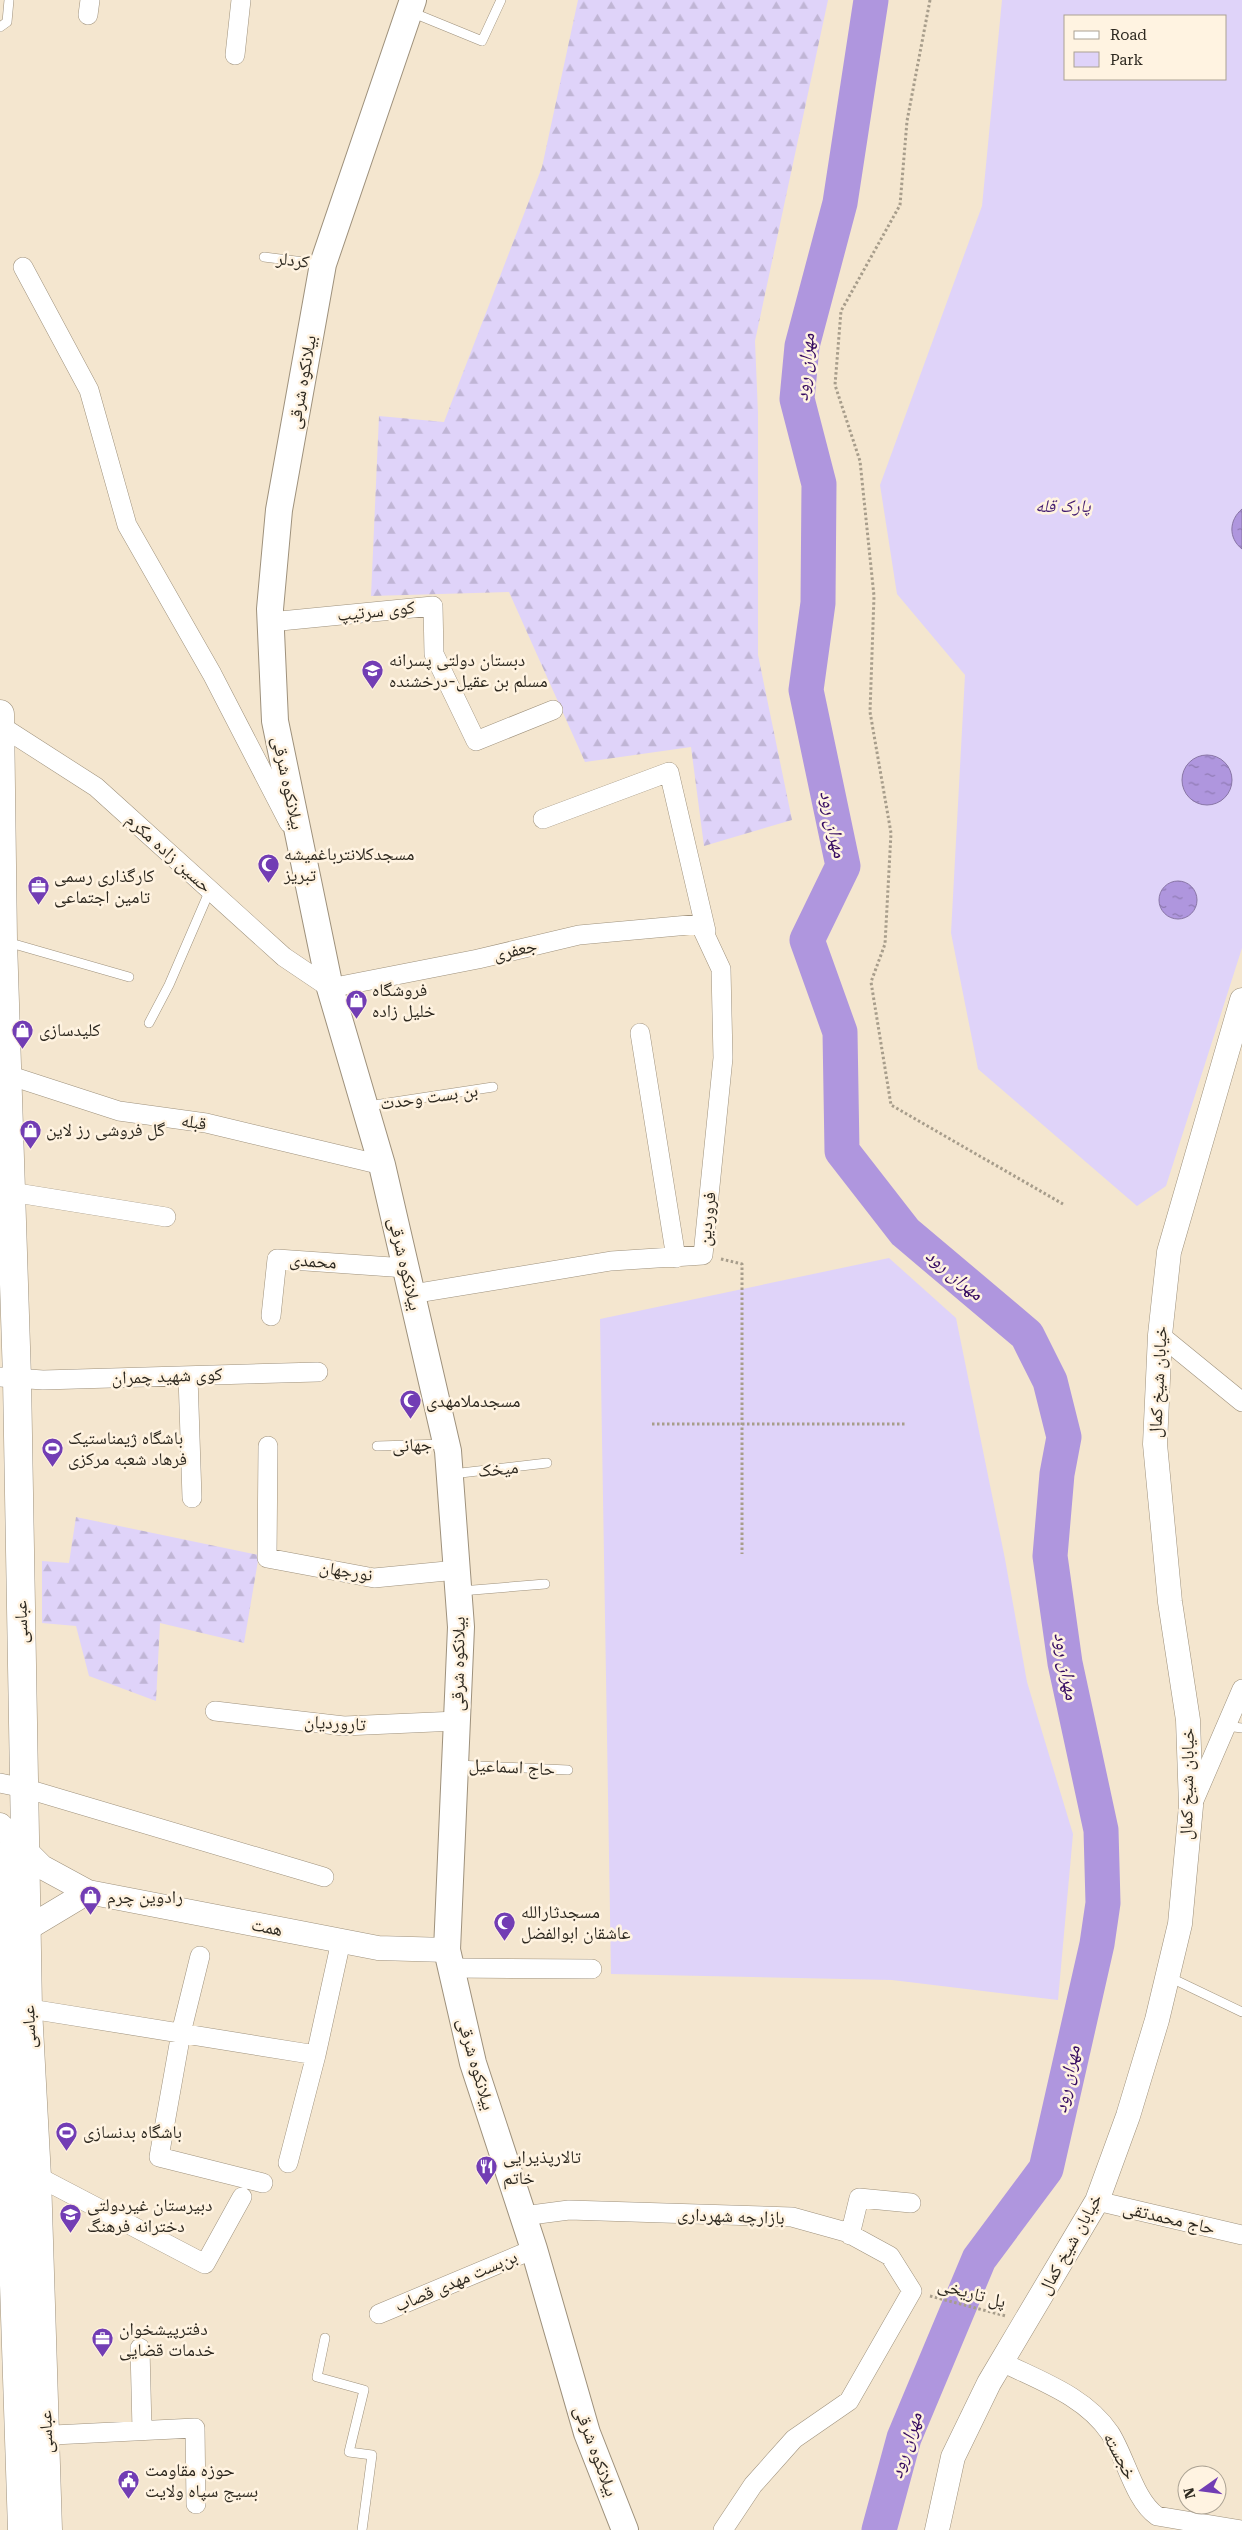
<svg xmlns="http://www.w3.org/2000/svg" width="1242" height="2530" font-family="'Roboto Serif','Noto Naskh Arabic',serif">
	<defs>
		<pattern id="forest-firs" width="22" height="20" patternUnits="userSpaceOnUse" patternTransform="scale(1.25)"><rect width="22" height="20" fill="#dfd3f9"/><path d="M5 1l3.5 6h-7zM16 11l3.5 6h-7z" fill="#c0b5d5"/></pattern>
		<pattern id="water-ripples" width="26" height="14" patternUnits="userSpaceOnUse" patternTransform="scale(1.25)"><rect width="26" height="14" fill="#af96de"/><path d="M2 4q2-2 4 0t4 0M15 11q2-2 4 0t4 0" fill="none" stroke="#8f7ab3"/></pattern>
	</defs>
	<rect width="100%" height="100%" fill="#f4e6cf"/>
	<!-- forest -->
	<path fill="url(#forest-firs)" d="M578,0H828L755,341L758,413V655L792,820L704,846L691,747L585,762L509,592L371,596L379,416L444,422L542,167Z
		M76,1517L259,1555L244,1643L160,1623L156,1701L89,1676L76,1626L42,1623V1561L69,1563Z"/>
	<!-- green -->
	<path fill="#dfd3f9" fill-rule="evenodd" d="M1002,0H1242V948L1166,1186L1137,1206L978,1069L951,933L965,675L897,594L880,485L982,206ZM1066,16H1226V79H1066Z
		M889,1258L956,1318L1005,1559L1027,1682L1073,1834L1058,2000L892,1980L611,1974L600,1319Z"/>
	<!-- water -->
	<path fill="url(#water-ripples)" stroke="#8875a5" d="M1242,509V549C1228,538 1229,520 1242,509Z
		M1182 780a25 25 0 1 1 50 0a25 25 0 1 1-50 0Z
		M1159 900a19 19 0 1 1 38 0a19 19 0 1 1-38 0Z"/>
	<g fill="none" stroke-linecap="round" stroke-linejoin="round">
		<!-- river -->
		<path stroke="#af96de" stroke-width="35" d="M871,0L840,203L802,346L797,399L819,484L818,603L806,690L843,866L807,940L840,1032L842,1151L905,1232L1027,1335L1050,1381L1064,1437L1057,1474L1050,1556L1065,1663L1101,1830L1103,1903L1097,1944L1046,2169L979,2259L904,2438L879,2530"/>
		<defs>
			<path id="service" d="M411,12L482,41L501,0
				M0,27L7,22L9,0
				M264,257L320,264
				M7,942L129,977
				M149,1023L169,985L210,890
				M368,1106L493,1087
				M377,1446L444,1444
				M452,1474L547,1463
				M461,1591L545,1584
				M1226,1726L1242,1728
				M457,1765L568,1770
				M1169,1977L1242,2012
				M325,2338L317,2377L364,2390L349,2452L372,2455L362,2530"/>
			<path id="minor" d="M88,15L90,0
				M235,55L241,0
				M23,267L89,390L127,525L212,674L289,823
				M270,622L433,606L434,654L476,741L553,710
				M1,726L96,787L284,957L330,988L478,959L579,935L700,924L721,969L723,1058L703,1255L611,1261L412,1294
				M543,819L669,772L706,931
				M640,1033L676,1258
				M8,1075L119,1111L206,1123L382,1165
				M11,1192L166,1217
				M271,1316L277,1259L406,1268
				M1160,1335L1242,1402
				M188,1376L192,1498
				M0,1377L43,1380L318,1372
				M268,1446L267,1558L374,1578L457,1570
				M215,1711L344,1726L457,1721
				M0,1783L24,1788L324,1877
				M1192,1805L1242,1689
				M200,1956L181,2033L159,2157L263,2183
				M451,1968L592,1969
				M18,2007L316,2055
				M288,2163L316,2055L341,1941
				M29,2172L205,2264L242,2197
				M1097,2201L1242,2235
				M523,2216L569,2210L792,2217L846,2232L890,2256L912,2291L849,2401L794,2439L753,2485L723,2530
				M850,2235L859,2198L911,2203
				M379,2314L534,2249
				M140,2348L142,2430
				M1002,2362C1040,2381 1085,2396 1110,2433C1126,2458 1134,2500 1157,2516L1241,2530
				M33,2436L195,2428L196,2504"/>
			<path id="tertiary" d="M0,1825L42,1867L88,1892L378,1948L447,1950
				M13,1937L88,1892
				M937,2530L953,2457L989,2383L1097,2201L1128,2116L1157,2020L1180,1924L1191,1806L1188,1720L1170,1602L1155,1444L1160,1335L1169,1252L1242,1000"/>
			<path id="secondary" d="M413,0L323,264L279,510L270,609L275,721L330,988L382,1165L448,1451L461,1627L447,1950L473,2063L534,2249L587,2433L625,2530"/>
			<path id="primary" d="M0,714L3,941L17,1378L28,2009L37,2177L48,2530
				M0,1856L22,2530"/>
		</defs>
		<!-- service casing -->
		<use href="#service" stroke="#9e917c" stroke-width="10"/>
		<!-- minor casing -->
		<use href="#minor" stroke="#9e917c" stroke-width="20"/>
		<!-- tertiary casing -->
		<use href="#tertiary" stroke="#9e917c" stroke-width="25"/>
		<!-- secondary casing -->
		<use href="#secondary" stroke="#9e917c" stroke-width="28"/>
		<!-- primary casing -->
		<use href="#primary" stroke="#9e917c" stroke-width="29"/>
		<!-- path -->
		<path stroke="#a79d8b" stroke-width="3" stroke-dasharray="2.5 2.5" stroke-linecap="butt" d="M930,0L907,121L900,205L841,311L835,385L860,461L874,596L870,712L891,833L885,944L871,982L891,1105L1063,1204
			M721,1259L742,1264V1554
			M652,1424H907
			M930,2296L1006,2316"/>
		<!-- service -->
		<use href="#service" stroke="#fff" stroke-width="9"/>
		<!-- minor -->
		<use href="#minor" stroke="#fff" stroke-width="19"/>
		<!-- tertiary -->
		<use href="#tertiary" stroke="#fff" stroke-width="24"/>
		<!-- secondary -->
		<use href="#secondary" stroke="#fff" stroke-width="26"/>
		<!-- primary -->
		<use href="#primary" stroke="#fff" stroke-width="28"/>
	</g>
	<!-- icons -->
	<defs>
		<symbol id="school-pin" viewBox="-11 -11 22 30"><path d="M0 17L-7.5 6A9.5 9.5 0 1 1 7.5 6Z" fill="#723db4" stroke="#fff3e1"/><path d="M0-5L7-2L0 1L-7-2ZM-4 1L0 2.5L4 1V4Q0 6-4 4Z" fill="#fff"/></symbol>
		<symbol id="mosque-pin" viewBox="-11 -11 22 30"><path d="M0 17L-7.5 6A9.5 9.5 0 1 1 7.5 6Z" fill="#723db4" stroke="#fff3e1"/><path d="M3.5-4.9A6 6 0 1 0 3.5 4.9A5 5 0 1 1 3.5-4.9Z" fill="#fff"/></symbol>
		<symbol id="office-pin" viewBox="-11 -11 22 30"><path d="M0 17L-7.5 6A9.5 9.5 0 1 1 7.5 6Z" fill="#723db4" stroke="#fff3e1"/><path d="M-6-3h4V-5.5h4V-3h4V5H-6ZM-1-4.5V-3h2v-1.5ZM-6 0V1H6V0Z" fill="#fff"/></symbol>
		<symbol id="shop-pin" viewBox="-11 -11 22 30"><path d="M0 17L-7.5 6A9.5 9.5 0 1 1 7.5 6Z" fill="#723db4" stroke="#fff3e1"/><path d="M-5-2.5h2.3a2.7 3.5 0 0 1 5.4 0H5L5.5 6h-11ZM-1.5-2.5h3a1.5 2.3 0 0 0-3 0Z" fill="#fff"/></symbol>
		<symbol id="stadium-pin" viewBox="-11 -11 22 30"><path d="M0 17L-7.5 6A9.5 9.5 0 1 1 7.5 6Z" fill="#723db4" stroke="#fff3e1"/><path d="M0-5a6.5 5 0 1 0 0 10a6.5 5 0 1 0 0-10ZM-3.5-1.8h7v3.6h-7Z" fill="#fff"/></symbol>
		<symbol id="restaurant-pin" viewBox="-11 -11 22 30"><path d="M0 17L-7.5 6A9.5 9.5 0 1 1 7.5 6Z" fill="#723db4" stroke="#fff3e1"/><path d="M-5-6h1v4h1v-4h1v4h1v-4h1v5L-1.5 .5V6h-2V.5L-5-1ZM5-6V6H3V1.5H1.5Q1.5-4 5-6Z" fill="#fff"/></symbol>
		<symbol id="civic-pin" viewBox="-11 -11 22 30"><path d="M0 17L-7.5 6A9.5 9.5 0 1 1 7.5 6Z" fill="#723db4" stroke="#fff3e1"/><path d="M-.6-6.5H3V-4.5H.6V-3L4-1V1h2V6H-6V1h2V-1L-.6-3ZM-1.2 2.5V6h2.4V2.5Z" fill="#fff"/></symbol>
	</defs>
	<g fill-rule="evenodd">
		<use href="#school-pin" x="360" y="658" width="25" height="34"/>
		<use href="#mosque-pin" x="256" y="852" width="25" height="34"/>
		<use href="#office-pin" x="26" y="874" width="25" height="34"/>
		<use href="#shop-pin" x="344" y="988" width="25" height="34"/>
		<use href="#shop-pin" x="10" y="1018" width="25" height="34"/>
		<use href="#shop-pin" x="18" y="1118" width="25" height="34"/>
		<use href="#mosque-pin" x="398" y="1388" width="25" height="34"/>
		<use href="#stadium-pin" x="40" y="1436" width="25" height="34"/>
		<use href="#shop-pin" x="78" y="1884" width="25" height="34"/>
		<use href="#mosque-pin" x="492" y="1910" width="25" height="34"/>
		<use href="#stadium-pin" x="54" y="2120" width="25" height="34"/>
		<use href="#restaurant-pin" x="474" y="2154" width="25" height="34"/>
		<use href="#school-pin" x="58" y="2202" width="25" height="34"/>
		<use href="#office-pin" x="90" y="2326" width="25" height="34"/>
		<use href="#civic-pin" x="116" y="2468" width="25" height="34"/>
	</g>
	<g text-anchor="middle" stroke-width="5" stroke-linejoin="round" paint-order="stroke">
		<!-- street labels -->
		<g font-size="18" fill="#2d281f" stroke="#fff3e1">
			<text transform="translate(293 260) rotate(7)" y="6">کردلر</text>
			<text transform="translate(302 382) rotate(-80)" y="6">بیلانکوه شرقی</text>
			<text transform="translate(376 611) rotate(-6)" y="6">کوی سرتیپ</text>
			<text transform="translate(288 783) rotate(78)" y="6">بیلانکوه شرقی</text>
			<text transform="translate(169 853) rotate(42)" y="6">حسین زاده مکرم</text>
			<text transform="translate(515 950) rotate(-13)" y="6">جعفری</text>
			<text transform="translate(429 1097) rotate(-8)" y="6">بن بست وحدت</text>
			<text transform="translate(194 1122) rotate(9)" y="6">قبله</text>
			<text transform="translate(707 1219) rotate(-84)" y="6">فروردین</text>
			<text transform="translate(313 1261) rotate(4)" y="6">محمدی</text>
			<text transform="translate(405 1264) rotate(77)" y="6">بیلانکوه شرقی</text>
			<text transform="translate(167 1376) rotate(-2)" y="6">کوی شهید چمران</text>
			<text transform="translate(1158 1382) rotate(-87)" y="6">خیابان شیخ کمال</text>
			<text transform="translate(412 1445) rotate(-2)" y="6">جهانی</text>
			<text transform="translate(498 1469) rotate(-6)" y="6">میخک</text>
			<text transform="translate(346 1571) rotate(9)" y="6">نورجهان</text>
			<text transform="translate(21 1622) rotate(-91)" y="6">عباسى</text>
			<text transform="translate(458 1664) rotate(-89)" y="6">بیلانکوه شرقی</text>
			<text transform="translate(335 1723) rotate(3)" y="6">تاروردیان</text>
			<text transform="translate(512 1767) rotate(3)" y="6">حاج اسماعیل</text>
			<text transform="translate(1187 1784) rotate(-89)" y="6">خیابان شیخ کمال</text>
			<text transform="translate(267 1927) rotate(11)" y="6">همت</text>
			<text transform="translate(29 2027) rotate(-92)" y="6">عباسى</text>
			<text transform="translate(476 2064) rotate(74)" y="6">بیلانکوه شرقی</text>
			<text transform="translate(731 2216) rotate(2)" y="6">بازارچه شهرداری</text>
			<text transform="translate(1169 2218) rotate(13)" y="6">حاج محمدتقی</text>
			<text transform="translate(1070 2244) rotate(-61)" y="6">خیابان شیخ کمال</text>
			<text transform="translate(456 2281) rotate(-23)" y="6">بن‌بست مهدی قصاب</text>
			<text transform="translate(972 2293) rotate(15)" y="6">پل تاریخی</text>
			<text transform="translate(46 2432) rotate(-92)" y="6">عباسى</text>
			<text transform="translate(596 2451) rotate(70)" y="6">بیلانکوه شرقی</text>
			<text transform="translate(1120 2456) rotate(62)" y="6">خجسته</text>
		</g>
		<!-- park labels -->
		<g font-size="18" font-style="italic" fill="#431c70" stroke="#fff3e1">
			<text x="1063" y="512">پارک قله</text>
		</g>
		<!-- poi labels -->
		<g font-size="18" fill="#2d281f" stroke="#fff3e1" text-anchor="start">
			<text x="389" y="666">دبستان دولتی پسرانه<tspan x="389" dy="21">مسلم بن عقیل-درخشنده</tspan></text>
			<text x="284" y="860">مسجدکلانترباغمیشه<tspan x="284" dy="21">تبریز</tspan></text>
			<text x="54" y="882">کارگذاری رسمی<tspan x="54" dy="21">تامین اجتماعی</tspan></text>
			<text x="372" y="996">فروشگاه<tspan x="372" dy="21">خلیل زاده</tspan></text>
			<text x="39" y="1036">کلیدسازی</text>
			<text x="46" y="1136">گل فروشی رز لاین</text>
			<text x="426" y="1407">مسجدملامهدی</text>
			<text x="68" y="1444">باشگاه ژیمناستیک<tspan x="68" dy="21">فرهاد شعبه مرکزی</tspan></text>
			<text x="107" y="1903">رادوین چرم</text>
			<text x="521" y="1918">مسجدثارالله<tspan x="521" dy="21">عاشقان ابوالفضل</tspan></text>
			<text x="83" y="2138">باشگاه بدنسازی</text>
			<text x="503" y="2163">تالارپذیرایی<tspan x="503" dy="21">خاتم</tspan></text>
			<text x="87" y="2211">دبیرستان غیردولتی<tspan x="87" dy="21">دخترانه فرهنگ</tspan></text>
			<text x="119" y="2335">دفترپیشخوان<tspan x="119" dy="21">خدمات قضایی</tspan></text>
			<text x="145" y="2476">حوزه مقاومت<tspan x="145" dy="21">بسیج سپاه ولایت</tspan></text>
		</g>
		<!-- water labels -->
		<g font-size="19" font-style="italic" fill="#360b61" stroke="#fff3e1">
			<text transform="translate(804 367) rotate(-84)" y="7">مهران رود</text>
			<text transform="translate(834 824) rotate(78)" y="7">مهران رود</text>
			<text transform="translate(955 1274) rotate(40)" y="7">مهران رود</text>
			<text transform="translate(1067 1666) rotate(80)" y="7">مهران رود</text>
			<text transform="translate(1066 2079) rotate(-78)" y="7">مهران رود</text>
			<text transform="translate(905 2445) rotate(-72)" y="7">مهران رود</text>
		</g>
	</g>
	<!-- legend -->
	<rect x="1064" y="15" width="162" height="65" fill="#fff3e1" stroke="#aba293"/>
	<rect x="1074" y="31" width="25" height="8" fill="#ffffff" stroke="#aba293"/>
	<text x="1110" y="40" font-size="15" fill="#2d281f">Road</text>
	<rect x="1074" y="52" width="25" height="15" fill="#dfd3f9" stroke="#aba293"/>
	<text x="1110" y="65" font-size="15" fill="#2d281f">Park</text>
	<!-- north arrow -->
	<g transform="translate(1202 2490) rotate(256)"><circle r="24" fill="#fff3e1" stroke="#aba293"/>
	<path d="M0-4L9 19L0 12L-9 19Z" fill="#723db4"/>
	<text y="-8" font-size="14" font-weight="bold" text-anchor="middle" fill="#2d281f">N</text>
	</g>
</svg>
